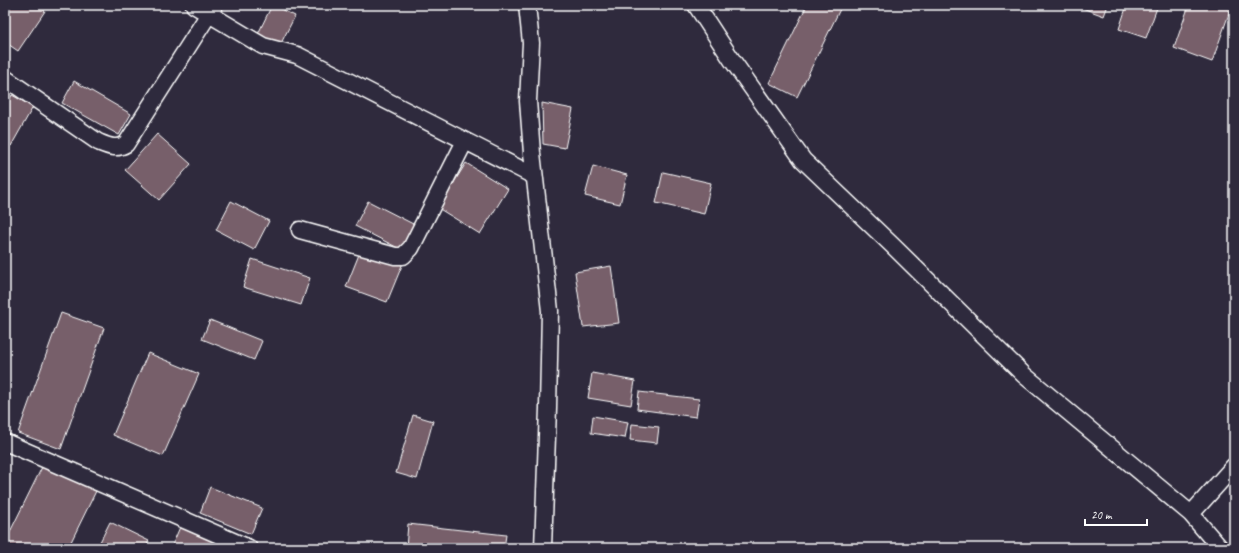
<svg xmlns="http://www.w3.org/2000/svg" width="1239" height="553" font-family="Caveat,sans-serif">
	<rect width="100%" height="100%" fill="#2f2a3d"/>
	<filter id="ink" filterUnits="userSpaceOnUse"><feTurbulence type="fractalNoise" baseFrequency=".025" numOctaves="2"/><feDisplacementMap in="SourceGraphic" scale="8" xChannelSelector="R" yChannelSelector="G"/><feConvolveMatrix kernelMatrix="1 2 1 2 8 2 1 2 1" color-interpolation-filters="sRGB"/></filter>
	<g filter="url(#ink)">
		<!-- building -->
		<path fill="#775e6a" stroke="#fff" d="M5,5H36L45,11L18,51L5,42Z
			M272,5L295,16L278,49L256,38Z
			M807,5H842L797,97L769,83Z
			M1074,5H1108L1104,16Z
			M1127,5H1158L1146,38L1119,29Z
			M1189,5H1232L1212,62L1174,48Z
			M74,81L131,114L119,135L62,103Z
			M12,95L33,107L11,146L5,143V107Z
			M542,103L573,109L565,148L543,144Z
			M157,134L191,164L159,200L125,170Z
			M466,163L508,189L480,234L438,208Z
			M593,166L627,175L620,204L585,196Z
			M663,172L711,183L704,214L656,203Z
			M231,201L269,221L254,250L216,230Z
			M368,201L415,225L402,250L355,226Z
			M362,247L403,263L387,302L346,287Z
			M252,259L310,278L301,305L243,287Z
			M611,266L619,323L583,327L575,272Z
			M61,313L104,328L61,449L18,433Z
			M210,320L262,341L254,360L202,339Z
			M148,353L199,374L163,456L113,435Z
			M592,373L635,381L631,405L588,398Z
			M639,392L699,399L696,417L637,409Z
			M413,415L433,421L417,479L396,473Z
			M593,416L628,422L625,438L591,433Z
			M632,424L659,427L657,443L630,440Z
			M43,465L96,491L68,548H5V542Z
			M210,487L262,508L251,534L200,513Z
			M110,522L149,541L145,548H97Z
			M408,524L506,535L504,548H406Z
			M180,527L227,548H171Z"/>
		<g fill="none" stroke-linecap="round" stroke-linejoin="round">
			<defs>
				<path id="minor" d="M194,5L263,46L297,55L534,176
					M527,5L531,43L528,101L532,153L550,311L548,408L543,548
					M696,5L732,60L803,160L893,246L1024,375L1191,514L1220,548
					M5,78L98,142C108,146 116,150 126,144L214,6
					M300,230L395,256H403L411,248L465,141
					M5,442L249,548
					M1191,514L1234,466"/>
			</defs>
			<!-- minor casing -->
			<use href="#minor" stroke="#fff" stroke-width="19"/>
			<!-- minor -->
			<use href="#minor" stroke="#2f2a3d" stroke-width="16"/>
		</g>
	</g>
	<!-- margin -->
	<rect width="1239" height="553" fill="none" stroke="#2f2a3d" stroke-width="20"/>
	<rect x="10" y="10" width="1219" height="533" fill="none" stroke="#fff" stroke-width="1.5" filter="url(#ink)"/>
	<!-- scale -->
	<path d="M1085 519v6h62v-6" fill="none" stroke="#ffffff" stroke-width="2"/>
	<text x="1091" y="519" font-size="12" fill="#ffffff" stroke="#2f2a3d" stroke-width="3" paint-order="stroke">20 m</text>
</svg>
